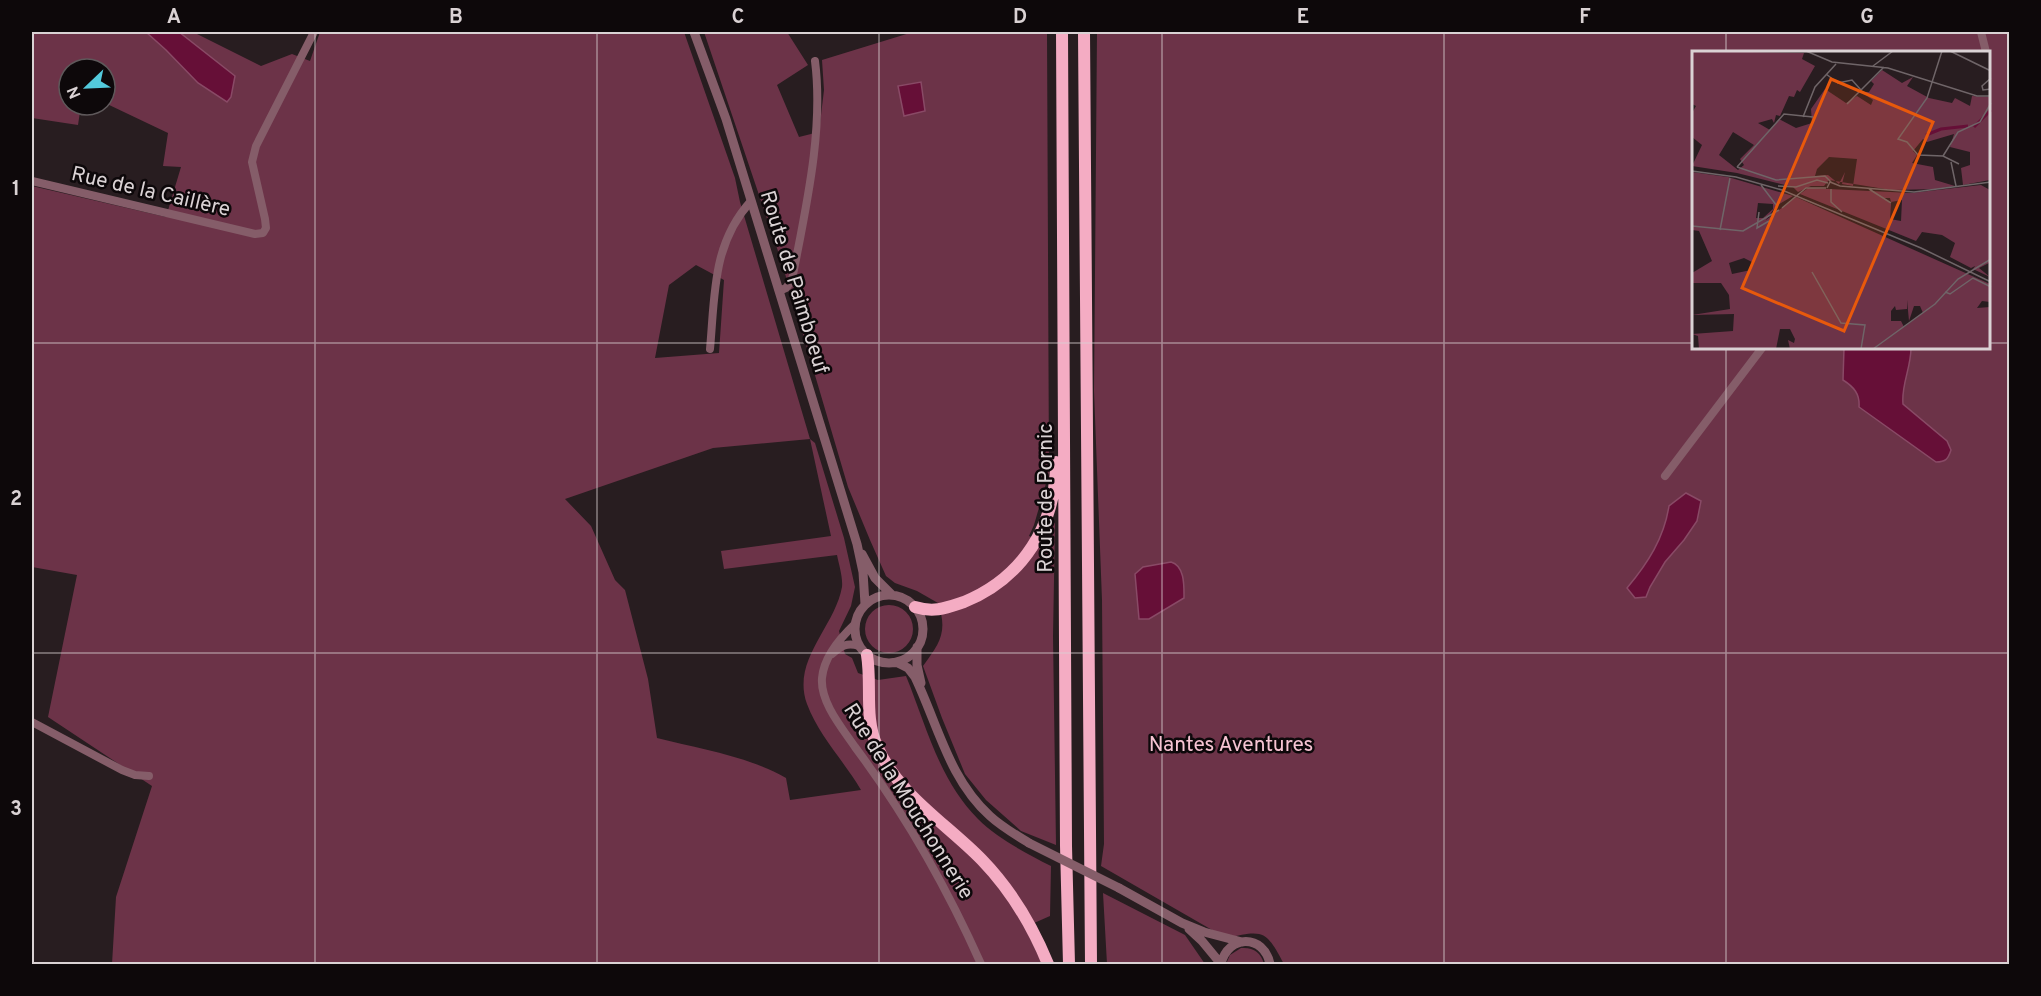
<svg xmlns="http://www.w3.org/2000/svg" width="2041" height="996" font-family="Overpass,sans-serif">
	<rect width="100%" height="100%" fill="#281d20"/>
	<!-- green -->
	<path fill="#6c3348" fill-rule="evenodd" d="M32,32H193L261,66L292,54L310,61L320,32H684L735,178L740,202L810,439L815,443L844,538L855,587L851,606L839,631L845,654L852,658L858,673L878,680L906,676C926,725 939,780 978,819C998,839 1026,853 1051,866L1050,916L1025,927L1042,964H112L116,897L152,786L48,717L77,575L32,567V186L166,217L181,167L163,166L168,133L105,103V69H69V105H81L78,125L32,118ZM696,265L724,280L719,353L655,358L669,285ZM810,439L831,536L721,551L724,569L837,555C839,565 843,577 842,587C835,627 791,660 807,704C819,736 844,761 861,790L790,800L786,778C747,756 701,749 657,738L648,679L625,590L615,580L591,526L565,499L713,448Z
		M704,32H787L808,65L777,85L799,137L819,132L824,90L822,60L913,32H1047L1049,473L1034,525L1029,536L1044,542L1053,522L1055,523L1053,636L1056,845L1021,831L986,800L965,774L942,718L923,666C940,643 948,632 938,603L917,591L895,583L886,576L870,540L848,487L781,260Z
		M1097,32H2009V964H1284C1266,931 1265,929 1226,938L1101,866L1104,844L1102,600L1094,391ZM1693,52H1988V348H1693Z
		M865 629a24 24 0 1 1 48 0a24 24 0 1 1-48 0Z
		M1103,893L1185,935L1205,964H1107Z
		M1241,948C1253,947 1261,952 1264,964H1226L1230,955Z"/>
	<!-- water -->
	<path fill="#660f37" stroke="#894a66" stroke-width="1.5" d="M146,32H179L235,76L231,97L227,102L198,83L166,50Z
		M921,82L925,111L904,116L898,86Z
		M1844,348H1911C1911,368 1901,385 1903,404L1947,441L1951,450C1948,459 1946,462 1936,462L1859,407C1860,394 1854,387 1843,380Z
		M1686,493L1701,501L1697,521L1684,540L1665,562L1650,587L1646,597L1635,598L1627,588C1648,563 1664,538 1669,506Z
		M1171,562C1185,566 1184,586 1184,598L1149,619H1139L1135,574L1143,567Z"/>
	<g fill="none" stroke-linecap="round" stroke-linejoin="round">
		<!-- minor -->
		<path stroke="#855d69" stroke-width="8" d="M1981,32L1986,52
			M32,181L255,234L263,233L266,228L265,219L252,162L256,146L314,32
			M779,291L786,288L792,280C805,211 824,132 815,61
			M710,349C715,295 712,244 751,201
			M1665,476L1762,348
			M855,624C840,638 824,656 822,678C820,702 842,728 855,747C905,814 947,888 981,964
			M832,654C841,646 847,642 859,646
			M32,722L122,770L135,775L149,776"/>
		<!-- tertiary -->
		<path stroke="#855d69" stroke-width="9" d="M694,32L726,119L857,544L863,572L865,604
			M862,554L875,578L892,595
			M855 629a34 34 0 1 1 68 0a34 34 0 1 1-68 0Z
			M917,647V665L921,683
			M896,662L908,668L915,677C938,725 949,779 990,816C1002,827 1016,835 1029,843
			M1119,888L1182,923L1204,932L1242,942
			M1189,929L1202,941L1221,964
			M1221,964C1228,934 1264,934 1270,964"/>
		<!-- trunk -->
		<path stroke="#f4acc3" stroke-width="12" d="M1062,32L1066,846L1069,964
			M1084,32L1091,964
			M915,607C934,613 946,608 964,602C1023,578 1056,525 1056,462
			M867,655C872,685 864,718 877,746C898,795 946,823 982,860C1012,891 1032,925 1048,964"/>
		<!-- tertiary-bridge -->
		<path stroke="#855d69" stroke-width="9" d="M1029,843L1119,888"/>
	</g>
	<!-- grid -->
	<path fill="none" stroke="#dad2d4" stroke-width="1.5" stroke-opacity="0.55" d="M315,32V964M597,32V964M879,32V964M1162,32V964M1444,32V964M1726,32V52M32,343H1693M1988,343H2010M1726,348V964M32,653H2010"/>
	<g text-anchor="middle" stroke-width="5" stroke-linejoin="round" paint-order="stroke">
		<!-- street labels -->
		<g font-size="21" fill="#dad2d4" stroke="#0d080a">
			<text transform="translate(151 191) rotate(13)" y="7">Rue de la Caillère</text>
			<text transform="translate(795 282) rotate(73)" y="7">Route de Paimboeuf</text>
			<text transform="translate(1045 498) rotate(-90)" y="7">Route de Pornic</text>
			<text transform="translate(909 801) rotate(58)" y="7">Rue de la Mouchonnerie</text>
		</g>
		<!-- park labels -->
		<g font-size="21" fill="#f7c4d3" stroke="#0d080a">
			<text x="1231" y="751">Nantes Aventures</text>
		</g>
	</g>
	<!-- overview -->
	<g transform="translate(1692 51)">
		<rect width="298" height="298" fill="#281d20"/>
		<path d="M0,0L112,2L110,8L123,15L108,41L105,39L102,46L97,45L88,65L84,64L82,72L80,68L66,72L78,79L87,68L104,77L120,72L119,58L133,38L154,52L165,45L179,54L181,49L169,41H177L182,33L179,30L190,19L210,32L221,26L215,35L237,47L260,52L263,47L278,55L280,45L298,46V129L271,134L269,117L278,114V101L258,96L262,83L235,91L231,88L221,100L225,104L220,112L241,116L243,129L263,135L247,138L199,139L137,129L132,135H119L106,141L101,136L45,122L0,115L10,94L0,86V62L4,55L0,53ZM41,81L62,94L48,108L52,114L46,119L27,104ZM137,106L165,108L161,135L150,133L153,121L147,133L136,124L123,125L125,118ZM0,121L36,126L101,145L84,155L74,169L104,146L298,233V251L290,250L285,257L298,256V298H98L96,289L102,292L103,288L98,278H88L84,298H0V291L1,298H7L6,285L0,283L41,280L42,263L0,264L38,258L37,244L29,232H0V222L20,210L7,180L0,179ZM66,152L81,153V158L71,167H64ZM52,207L60,211L59,219L40,223L37,212ZM215,249L217,270L222,255H228L231,262L212,276L209,270H199V260L203,255L204,259L215,258ZM289,134L298,139L299,211L287,217L298,226L281,218L283,215L279,217L258,206L263,192L250,184L230,181L224,190L108,143L116,137L219,142ZM192,147H198L199,151L210,149L209,170L198,168L199,153Z" fill="#6c3348" fill-rule="evenodd"/>
		<path fill="none" stroke="#660f37" stroke-width="3" d="M282,76L299,59M234,84L249,78L276,75"/>
		<path fill="none" stroke="#6f6568" stroke-width="1.5" d="M114,0L140,11L196,17L285,45H299M250,0L235,47L206,88L215,91L226,104L251,105L267,113M258,0L299,20M181,15L201,0M134,23L146,32L160,29L169,39M299,27L290,35L291,39L299,38M155,53L192,16M111,66L123,36L144,13M251,105L266,81L288,71L299,52M259,111L264,135M45,116L92,63L121,66M45,116L84,129L133,125L139,131M0,120L44,126L90,139L229,197L299,231M69,134L85,155M86,135L104,136L125,129L136,132M135,137L138,131L148,135L222,141L299,131M139,138V151L150,161M177,138L199,152M90,157L114,137H134M67,161L65,177L77,170M0,175L51,180L87,159M28,179L38,127M120,221L149,272L173,274L169,298M253,241L258,243L281,227L299,236M181,298L243,253L266,228L299,208"/>
		<path fill="#e8590c" fill-opacity="0.15" stroke="#e8590c" stroke-width="3" d="M139,28L241,71L152,280L50,237Z"/>
		<rect width="298" height="298" fill="none" stroke="#dad2d4" stroke-width="3"/>
	</g>
	<!-- border -->
	<rect width="2041" height="996" fill="none" stroke="#0d080a" stroke-width="66"/>
	<!-- north arrow -->
	<g transform="translate(87 87) rotate(247)"><circle r="28" fill="#0d080a" stroke="#5f595b" stroke-width="1.5"/>
	<path d="M0-4.5L10 22L0 15L-10 22Z" fill="#53cadc"/>
	<text y="-9" font-size="16" font-weight="bold" text-anchor="middle" fill="#dad2d4">N</text>
	</g>
	<rect x="33" y="33" width="1975" height="930" fill="none" stroke="#dad2d4" stroke-width="2"/>
	<g font-size="20" text-anchor="middle" font-weight="bold" fill="#dad2d4">
		<text x="174" y="23">A</text>
		<text x="456" y="23">B</text>
		<text x="738" y="23">C</text>
		<text x="1020" y="23">D</text>
		<text x="1303" y="23">E</text>
		<text x="1585" y="23">F</text>
		<text x="1867" y="23">G</text>
		<text x="16" y="195">1</text>
		<text x="16" y="505">2</text>
		<text x="16" y="815">3</text>
	</g>
</svg>
